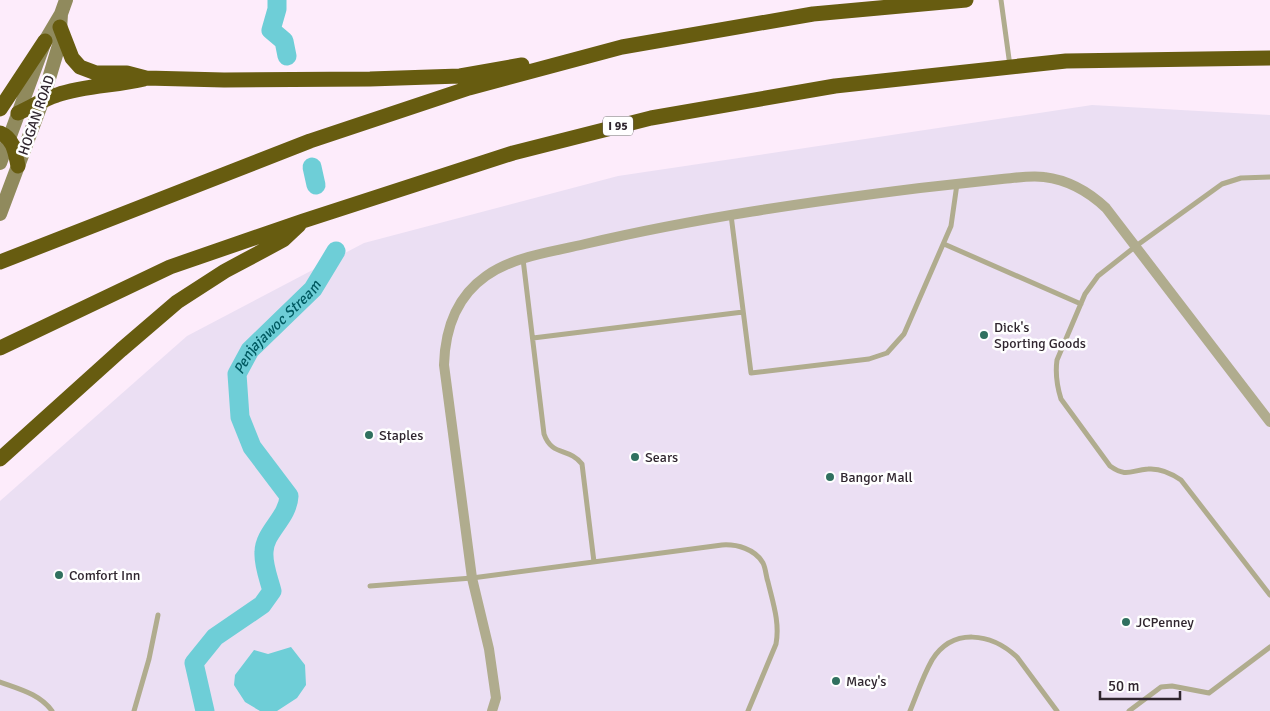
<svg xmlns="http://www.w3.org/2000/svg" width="1270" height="711" font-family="Signika,sans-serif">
	<rect width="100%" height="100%" fill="#fdecfb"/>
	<!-- commercial -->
	<path fill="#ebdff3" d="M1092,105L1270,115V711H0V501L187,336L364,243L618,176Z"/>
	<!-- water -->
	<path fill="#6eced7" d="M291,647L305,665L306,685L297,698L277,711H260L245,702L234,685L235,675L254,650L268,654Z"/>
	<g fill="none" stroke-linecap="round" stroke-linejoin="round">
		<!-- river -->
		<g stroke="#6eced7" stroke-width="19">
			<path d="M277,0V9L271,30L284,41L287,56"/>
			<path d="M312,167L316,185"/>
			<path id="s1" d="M205,711L194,663L215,637L262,605L272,591C269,579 263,565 264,552C264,532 288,518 289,496L252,447L240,417L237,374L250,350L313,289L336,251"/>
		</g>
		<!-- lane -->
		<path stroke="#b0ac8e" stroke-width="5" d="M1001,0L1010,66
			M1270,177L1241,178L1222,184L1136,246L1098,276L1085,294L1057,360C1055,374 1057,386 1061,399L1110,466C1127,478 1131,470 1148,469C1160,468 1171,473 1181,480L1270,595
			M731,215L751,373L869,359L887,353L904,334L951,226L957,184
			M944,244L1081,304
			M523,259L544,434C552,457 569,447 582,464L594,562
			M533,338L743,312
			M370,586L472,578L722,545C737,544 755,549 763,563C766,569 766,577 768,582C773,603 780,623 776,644L748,711
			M0,682C19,689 40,694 52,711
			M134,711L149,659L158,615
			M910,711C917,694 923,676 932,660C953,627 991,633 1017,657L1057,711
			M1129,711L1161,687L1172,686L1209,693L1270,647"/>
		<!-- street -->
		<path stroke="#b0ac8e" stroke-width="10" d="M492,711L496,698L489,649L472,578L444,365C445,330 456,297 486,276C514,256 552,252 585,244C696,218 808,202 920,188C947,185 975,182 1002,179C1016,178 1030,175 1044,177C1069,180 1088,191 1106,208L1270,422"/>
		<!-- secondary -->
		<path stroke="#908a5d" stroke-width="14" d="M0,163L45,41L61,14L66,0
			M0,214L42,102L59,45L61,14"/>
		<!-- highway -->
		<path stroke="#675c10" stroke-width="15" d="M60,27L72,58L80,67L96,73H127L146,78L224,80L370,79L460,76L522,65
			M0,109L45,41
			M18,113C31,107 44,99 57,95C85,85 116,86 144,79
			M0,133C14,139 15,152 18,166
			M0,262L310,141L469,88L622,47L813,14L966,0
			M0,348L170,267L303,221L513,153L651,118L835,86L1066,61L1270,58
			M0,459L121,350L177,302L225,271L283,240L299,225"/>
	</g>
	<!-- markers -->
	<g fill="#30705f" stroke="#fff" stroke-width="2">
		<circle cx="984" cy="335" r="5"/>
		<circle cx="369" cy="435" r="5"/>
		<circle cx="635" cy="457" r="5"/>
		<circle cx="830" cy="477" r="5"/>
		<circle cx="59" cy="575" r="5"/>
		<circle cx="1126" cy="622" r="5"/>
		<circle cx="836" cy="681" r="5"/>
	</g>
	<g text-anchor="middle" stroke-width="5" stroke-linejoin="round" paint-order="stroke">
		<!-- shield labels -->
		<rect fill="#fff" stroke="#6e676d" stroke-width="1" x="603" y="116.5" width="30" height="19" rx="4"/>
		<g font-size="12" font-weight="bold" fill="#30262f">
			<text x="618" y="130">I 95</text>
		</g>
		<!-- street labels -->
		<g font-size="14" fill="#30262f" stroke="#fff">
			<text transform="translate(36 115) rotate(-71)" y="5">HOGAN ROAD</text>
		</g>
		<!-- poi labels -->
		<g font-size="14" fill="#30262f" stroke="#fff" text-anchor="start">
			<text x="994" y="332">Dick's<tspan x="994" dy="16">Sporting Goods</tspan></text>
			<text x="379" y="440">Staples</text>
			<text x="645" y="462">Sears</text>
			<text x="840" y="482">Bangor Mall</text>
			<text x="69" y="580">Comfort Inn</text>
			<text x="1136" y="627">JCPenney</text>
			<text x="846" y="686">Macy's</text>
		</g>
		<!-- water labels -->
		<g font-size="15" font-style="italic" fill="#015b62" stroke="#fff">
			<text dy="5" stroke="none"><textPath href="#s1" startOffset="458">Penjajawoc Stream</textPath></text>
		</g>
	</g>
	<!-- scale -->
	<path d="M1100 691v8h80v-8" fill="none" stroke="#30262f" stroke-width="2.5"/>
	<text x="1108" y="691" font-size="15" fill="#30262f" stroke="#ffffff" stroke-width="4" paint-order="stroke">50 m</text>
</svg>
